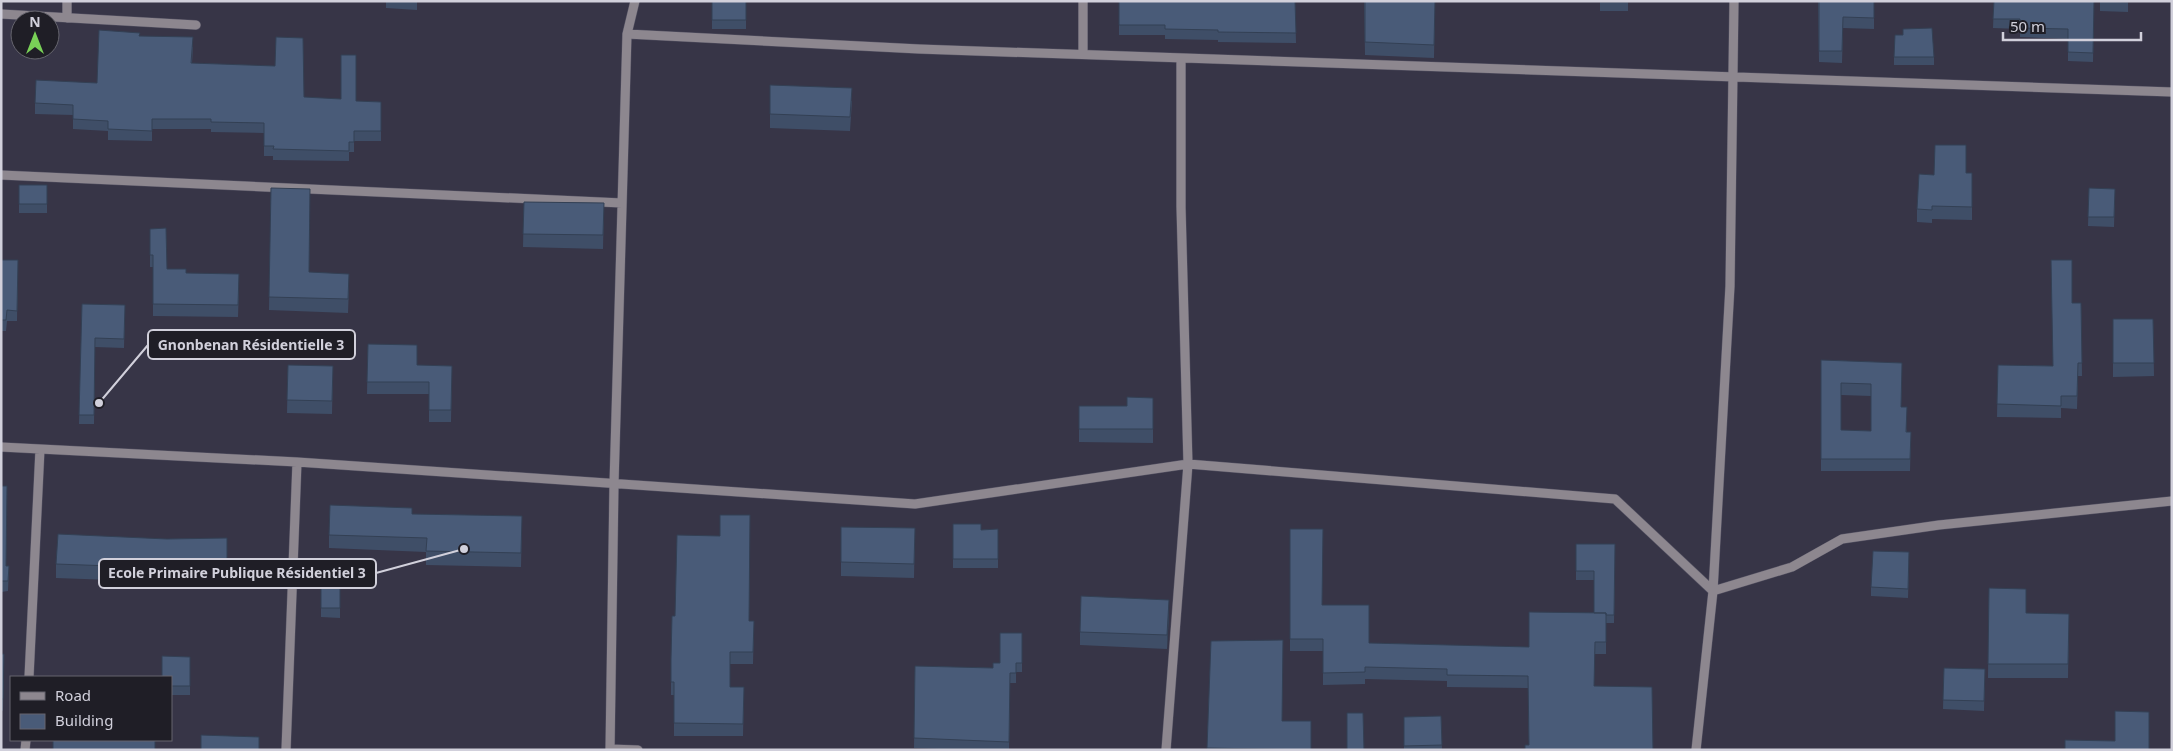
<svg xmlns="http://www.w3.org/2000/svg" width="2173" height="751" font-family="'Noto Sans',sans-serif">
	<rect width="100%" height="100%" fill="#373547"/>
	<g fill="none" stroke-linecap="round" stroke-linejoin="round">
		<defs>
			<path id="minor" d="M1,14L196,25
				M67,18V1
				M627,34L919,49L2172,92
				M1083,54V1
				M1,175L622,203
				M1,447L297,462L915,504L1188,464L1615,499L1713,591L1792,567L1842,539L1939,525L2172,501
				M29,677L40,449
				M610,749L638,750
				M25,750L26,740
				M286,750L297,462
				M610,750L614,484L627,34L635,1
				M1166,750L1188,464L1181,207V58
				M1696,750L1713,591L1730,286L1734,1"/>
		</defs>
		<!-- minor casing -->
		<use href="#minor" stroke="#535162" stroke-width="10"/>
		<!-- minor -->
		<use href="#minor" stroke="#8d878f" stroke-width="9"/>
	</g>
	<!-- wall -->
	<path fill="#3f4e67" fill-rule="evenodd" d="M386,1H417V10L386,8Z
		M712,1H746V29H712Z
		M1119,1H1295L1296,43L1218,42V40L1165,39V35H1119Z
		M1364,1H1435L1434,58L1365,55Z
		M1600,1H1628V11H1600Z
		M1818,1H1874V29L1843,28L1842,63L1819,62Z
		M1994,1H2094L2093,62L2068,61V39L2020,37V29L1993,28Z
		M2128,1V12L2100,11V2Z
		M139,36L193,47L192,63L304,97L356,101L381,102V141H354V152H349V161L273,160V156H264V133L211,132V129H152V141L108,140V131L73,129V115L35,114V103L97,83Z
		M1894,57H1934V65H1894Z
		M852,101L850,131L770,128V114Z
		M1972,173V220L1932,219V223L1917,222V209L1934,175Z
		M19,185H47V213H19Z
		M271,188L309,272L349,287L348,313L269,310Z
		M2089,188L2115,189L2114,227L2088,226Z
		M524,202L604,203L603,249L523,247Z
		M150,229L167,269L186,273L239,286L238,317L153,316V267H150Z
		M1,260H18L17,321H7L6,331H1Z
		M2072,303H2081L2082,376H2078L2077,409L2061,408V418L1997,417L1998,365L2053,366Z
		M82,304L125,305L124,348L95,347L94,424H79Z
		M2113,319H2153L2154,376L2113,377Z
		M368,344L417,365L452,366L451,422H429V394H367Z
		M1821,360L1902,363L1901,407L1907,432H1911L1910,471H1821ZM1841,395L1871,396V431L1841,430Z
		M288,365L333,366L332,414L287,413Z
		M1153,398V443L1079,442V406H1127Z
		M1,486L6,566H9L8,591L1,592Z
		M412,514L522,516L521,567L426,565V552L329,548V535Z
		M953,524L981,530L998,529V568H953Z
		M915,528L914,578L841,576V562Z
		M1290,529L1322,605L1369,643L1529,647L1594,613V580H1576V544H1615L1614,623H1606V654H1595L1529,745L1528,688L1447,687V681L1365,679V684L1323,685V651H1290Z
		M227,538V586H167V582L56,578V564L167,539Z
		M1909,562L1908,598L1871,596V587Z
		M340,582V618L321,617V608Z
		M1989,588L2026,613L2069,614L2068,678H1988Z
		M1169,614L1167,649L1080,645V632Z
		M749,621H754L753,664H730V687H744L743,736H674V695H671V659Z
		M1022,633V672H1016V683H1010L1009,750H962L914,748L915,666L993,668L1000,663Z
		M1211,641L1282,721L1311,750H1207Z
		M1,654H4L3,711L1,710Z
		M190,657V695H171V677Z
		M1944,668L1985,669L1984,711L1943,709Z
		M1441,716L1442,750H1404V717Z"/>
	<!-- shaded-wall -->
	<path fill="#334054" d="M1169,600V614L1167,649V635Z"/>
	<!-- building -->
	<path fill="#495b78" stroke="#334054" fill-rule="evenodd" d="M712,1H746V20H712Z
		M1119,1H1295L1296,33L1218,32V30L1165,29V25H1119Z
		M1365,1H1435L1434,45L1365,42Z
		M1600,1H1628V2H1600Z
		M1819,1H1874V18L1843,17L1842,51H1819Z
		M1994,1H2094L2093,53L2068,52V29L2020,28V19H1993Z
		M2100,1H2128V2Z
		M1932,28L1934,57H1894L1895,35H1903V29Z
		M99,30L140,33L139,36L193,37L191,63L275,66L276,37L303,38L304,97L341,99V55H356V101L381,102V131H354V142H349V151L273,149L274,146H264V123L211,122V119H152V131L108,129V121L73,119V105L35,103L36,80L97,83Z
		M770,85L852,88L850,117L770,114Z
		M1935,145H1966V173H1972V207L1932,206V210L1917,209L1919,174L1934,175Z
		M19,185H47V204H19Z
		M271,188L310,189L309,272L349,274L348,299L269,297Z
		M2089,188L2115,189L2114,217H2088Z
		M524,202L604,203L603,235L523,234Z
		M166,228L167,269H186V273L239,274L238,305L153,304V255H150V229Z
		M1,260H18L17,311L7,310L6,320H1Z
		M2051,260H2072V303H2081L2082,363H2078L2077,396H2061V406L1997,404L1998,365L2053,366Z
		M82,304L125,305L124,339L95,338L94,415H79Z
		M2113,319H2153L2154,363H2113Z
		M368,344L417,345V365L452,366L451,410H429V382H367Z
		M1821,360L1902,363L1901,407H1907L1906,432H1911L1910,459H1821ZM1841,383L1871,384V431L1841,430Z
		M288,365L333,366L332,401L287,400Z
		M1127,397L1153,398V429H1079V406H1127Z
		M1,486H7L6,566H9L8,581H1Z
		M330,505L412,508V514L522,516L521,553L426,551L427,538L329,535Z
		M720,515H750L749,621H754L753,652H730V687H744L743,724L674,723V682H671V659L672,616H675L677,535L720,536Z
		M953,524H981V530L998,529V559H953Z
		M841,527L915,528L914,564L841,562Z
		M1290,529H1323L1322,605H1369V643L1529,647V612L1606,613V642H1595L1594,686L1652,687L1653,750H1525V745H1529L1528,676L1447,675V669L1365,667V672L1323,673V639H1290Z
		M58,534L167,539L227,538V573L167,572V568L56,564Z
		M1576,544H1615L1614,615H1606V613H1594V571H1576Z
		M1873,551L1909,552L1908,589L1871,587Z
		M321,581L340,582V608H321Z
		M1989,588L2026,589V613L2069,614L2068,664H1988Z
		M1081,596L1169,600L1167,635L1080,632Z
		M1000,633H1022V663H1016V673H1010L1009,742L914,738L915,666L993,668V663H1000Z
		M1283,640L1282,721H1311V750L1207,748L1211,641Z
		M1,654H4L3,699H1Z
		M162,656L190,657V686H171V677H162Z
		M1944,668L1985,669L1984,701L1943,700Z
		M2115,711L2149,712V750H2065V740L2115,741Z
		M1347,713H1363L1364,750H1347Z
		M1441,716L1442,745L1404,746V717Z
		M201,735L259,737V750H201Z
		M53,740H155V750H53Z"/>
	<!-- callouts -->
	<path fill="none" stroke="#d1d0db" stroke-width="2" d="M99 403L148 345M464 549L376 573"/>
	<g fill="#d1d0db" stroke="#1f1e26" stroke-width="2">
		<circle cx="99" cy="403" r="5"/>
		<circle cx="464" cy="549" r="5"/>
	</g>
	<g fill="#1f1e26" stroke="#d1d0db" stroke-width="2">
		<rect x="148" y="330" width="207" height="29" rx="5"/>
		<rect x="99" y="559" width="277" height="29" rx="5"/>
	</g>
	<g font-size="14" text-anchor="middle" font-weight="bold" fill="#d1d0db">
		<text x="251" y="350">Gnonbenan Résidentielle 3</text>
		<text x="237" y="578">Ecole Primaire Publique Résidentiel 3</text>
	</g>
	<!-- border -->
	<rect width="2173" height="751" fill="none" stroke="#d1d0db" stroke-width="5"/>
	<!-- legend -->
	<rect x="10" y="676" width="162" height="65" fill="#1f1e26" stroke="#66656e"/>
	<rect x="20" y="692" width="25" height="8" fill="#8d878f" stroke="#66656e"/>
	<text x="55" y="701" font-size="15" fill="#d1d0db">Road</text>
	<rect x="20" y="714" width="25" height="15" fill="#495b78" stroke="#66656e"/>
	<text x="55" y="726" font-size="15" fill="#d1d0db">Building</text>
	<!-- north arrow -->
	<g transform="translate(35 35)"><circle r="24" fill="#1f1e26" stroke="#66656e"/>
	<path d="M0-4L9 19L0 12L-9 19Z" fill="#79d157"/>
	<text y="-8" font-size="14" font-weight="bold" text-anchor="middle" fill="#d1d0db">N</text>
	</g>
	<!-- scale -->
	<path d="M2003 32v8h138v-8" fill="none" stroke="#d1d0db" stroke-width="2.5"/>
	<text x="2010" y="32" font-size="15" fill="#d1d0db" stroke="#1f1e26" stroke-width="4" paint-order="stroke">50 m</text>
</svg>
